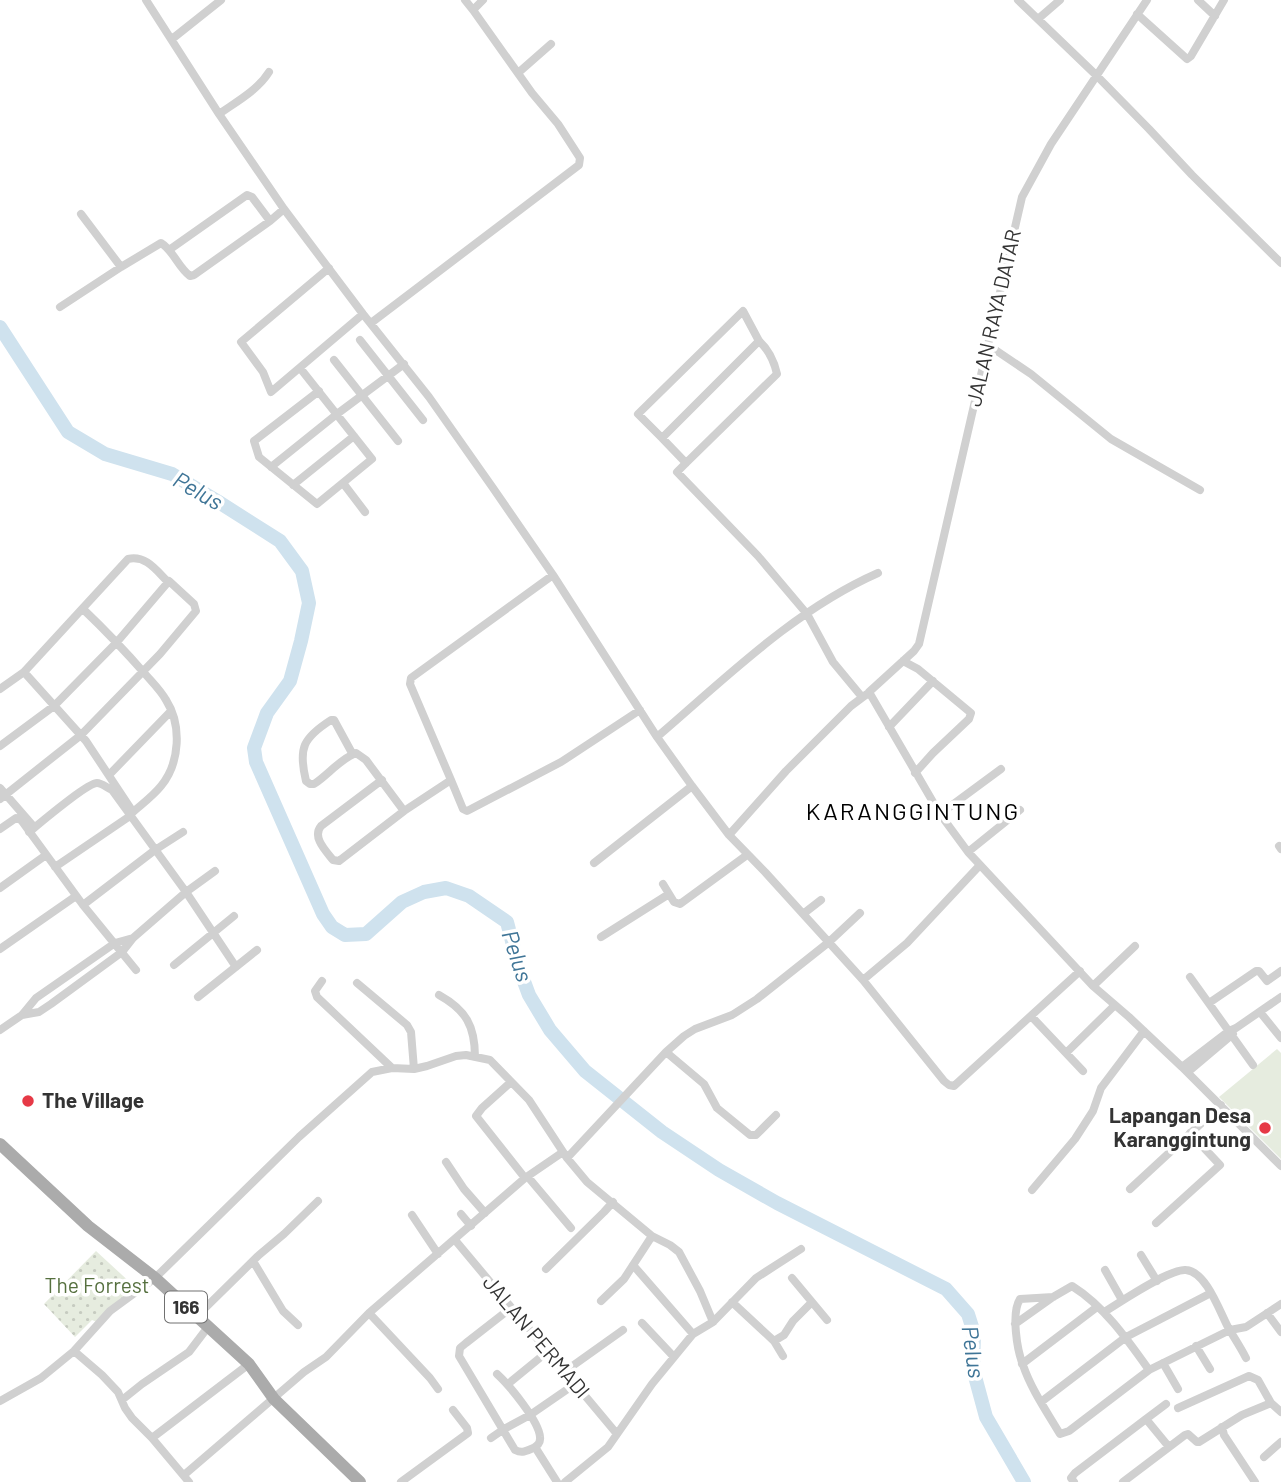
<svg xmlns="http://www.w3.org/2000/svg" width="1281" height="1482" font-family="Barlow,sans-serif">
	<defs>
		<pattern id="park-dots" width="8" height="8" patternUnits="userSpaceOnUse" patternTransform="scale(1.75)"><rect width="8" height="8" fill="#e6ecdf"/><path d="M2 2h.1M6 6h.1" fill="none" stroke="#c6cbc0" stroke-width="1.8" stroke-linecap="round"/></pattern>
	</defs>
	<rect width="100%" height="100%" fill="#fff"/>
	<!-- park -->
	<path fill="url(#park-dots)" d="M96,1251L134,1286L97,1322L92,1320L75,1337L44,1304Z"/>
	<!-- pitch -->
	<path fill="#e6ecdf" d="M1277,1049L1281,1053V1159L1219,1097Z"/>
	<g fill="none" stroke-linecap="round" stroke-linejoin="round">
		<!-- river -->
		<path stroke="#cfe2ee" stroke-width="14" d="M0,327L68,432L105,454L172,474L217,501L280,541L302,571L309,603L301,641L290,681L267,713L254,748L256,762L323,914L332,927L345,935L366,934L402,902L424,892L446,888L469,896L507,922L519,968L529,995L550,1030L585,1071L662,1132L719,1170L777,1203L946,1289L968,1314L974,1333L973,1369L986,1417L1024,1482"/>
		<!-- minor -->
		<path stroke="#d0d0d0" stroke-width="8" d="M146,0L219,114L284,209L363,314L429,397L493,488L553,575L657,737L692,786L729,835L765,872L863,980L944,1081L949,1085L954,1086L1080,971
			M465,0L473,10
			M1018,0L1096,75L1149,129L1192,175L1281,263
			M1147,0L1051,144L1022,197L919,644L914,651L869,692L940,814L968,852L1093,986L1129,1017L1182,1067L1281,1166
			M1198,0L1215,16
			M1137,14L1187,59L1191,56L1224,0
			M1038,19L1060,0
			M172,39L221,0
			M518,73L551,44
			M219,114C236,102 258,90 269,72
			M81,214L121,267L161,243C173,250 178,267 190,276L194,275L270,221L284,209
			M169,250L247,195L252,197L270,221
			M329,268L241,342L263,372L271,392L363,314
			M60,307L121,267
			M371,323L579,165L580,158L558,124L532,93L473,10L483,0
			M360,340L423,420
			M988,345L1031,374L1111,439L1200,490
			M334,360L398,441
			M300,368L372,459L317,504L259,457L254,441L319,391
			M662,438L638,414L743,311L759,341
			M686,463L662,438L759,341C769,350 774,361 777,374L686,463L677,472L758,556L807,614L833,662L862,697
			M271,467L337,414L404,364
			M343,483L365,512
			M293,485L354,436
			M83,609C105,630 126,652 146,675C153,683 161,691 166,700C182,725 180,763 161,786C153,796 142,804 133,812
			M903,661L918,669L971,713L969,719L933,753L915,773
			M24,672L86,741L133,812
			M0,689L24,672L128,559C146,555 156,570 168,582
			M889,727L933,681
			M657,737C726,678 794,610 878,573
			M0,746L54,706L117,642L169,581L194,604L196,611L160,654L81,735L0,799
			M352,753L334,720H331C303,738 298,748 306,781L310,784H314C328,775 340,759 356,753L366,760L404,811
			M109,775L171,711
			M382,780L321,826C312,837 325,850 333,860L339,861L404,811L451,780L463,809L467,811L469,810L561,762L640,710
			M451,780L410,684L411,678L553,575
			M0,788L34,827
			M940,814L1001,769
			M0,829L16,818L21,820L83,905L136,970
			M29,832C39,824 87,783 97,783C102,783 107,788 112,790L186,892L236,967
			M729,835L786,771L851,706L867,694
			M1279,846L1281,849
			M968,852L1020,810
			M594,863L692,786
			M55,867L130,816
			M663,884L674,902L680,904L747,855
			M0,888L46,855
			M83,905L155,850L183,832
			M803,914L821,900
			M601,937L669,894
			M0,949L76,896
			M174,965L234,916
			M1190,977L1253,1065
			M863,980L907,943L980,865
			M322,981L315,991L317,997L392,1068
			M357,983L407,1025L411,1032L414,1069
			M1093,986L1135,946
			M439,995C466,1010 475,1026 475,1057
			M198,997L257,950
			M1209,1003L1256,971H1259L1267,981L1281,971
			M1260,1012L1281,1038
			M22,1015L39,1012L51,1004L122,952L133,938L186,892L215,871
			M1031,1016L1083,1071
			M0,1030L22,1015L36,998L115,943L133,938
			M666,1052L704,1084L717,1108L750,1135H756L776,1115
			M1066,1053L1115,1005
			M1182,1067L1229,1031L1236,1028L1281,997
			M1188,1072L1233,1034
			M511,1082L482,1108L476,1116L525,1178
			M567,1158L666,1052L684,1036L695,1029L732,1015L757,999L829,942L860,913
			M446,1162L464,1189L485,1213
			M528,1177L571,1228
			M1130,1189L1221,1105
			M1032,1190L1075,1139L1093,1111L1101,1088L1144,1031
			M461,1214L471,1226
			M412,1215L438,1254
			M1156,1223L1220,1165L1190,1133
			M455,1240L617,1434
			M1141,1255L1157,1281
			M253,1261L283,1311L298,1325
			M633,1265L693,1334
			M546,1269L604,1212L613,1202
			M1105,1270L1122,1300
			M792,1278L827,1320
			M1053,1297L1020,1299C1011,1313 1017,1350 1023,1365C1031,1389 1047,1412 1060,1434L1069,1431L1149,1370L1230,1330L1246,1327L1281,1304
			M601,1301L624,1279L652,1236
			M732,1302L774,1341L783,1356
			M1104,1312C1119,1303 1170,1268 1186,1270C1207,1272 1220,1313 1229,1329C1235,1339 1241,1348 1246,1358
			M369,1313L430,1378L438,1389
			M1267,1313L1281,1332
			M197,1316L259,1255L284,1234L318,1201
			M642,1323L674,1357
			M1015,1324L1053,1297L1072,1286C1104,1306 1127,1339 1149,1370
			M774,1341L784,1335L793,1321L812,1302
			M1196,1346L1210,1369
			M74,1351L102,1375L118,1392L125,1408L132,1418L152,1438L189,1482
			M1163,1363L1178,1389
			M1022,1364L1097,1307
			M564,1372L623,1330
			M497,1374C509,1385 539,1421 540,1437C541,1444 536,1447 531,1449C524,1452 521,1453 515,1450L459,1356L460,1348L466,1343L511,1308
			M508,1384L547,1352
			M122,1400L142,1384L189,1352L208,1327
			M0,1401L41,1378L74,1351L110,1311L155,1278L299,1137L372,1072L392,1068L414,1069L427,1066L456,1056L466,1055L490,1060L529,1100L567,1158L587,1182L652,1236L670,1245L679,1252L700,1291L713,1322
			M1041,1402L1126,1337L1211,1293
			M1178,1408L1249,1376L1258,1380L1271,1403
			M1146,1419L1166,1404
			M1222,1427L1224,1435L1255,1482
			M152,1438L249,1364
			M491,1438L504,1429L530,1415L575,1384
			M535,1447L557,1482
			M1264,1457L1281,1442
			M184,1475L304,1372L326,1357L369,1313L525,1178L563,1152
			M401,1482L468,1433L467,1428L453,1410
			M565,1482L608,1447L652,1384L693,1334L713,1322L756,1278L801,1249
			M1074,1482L1071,1478L1075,1473L1146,1419L1169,1447
			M1123,1482L1185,1435L1188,1434L1197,1442H1199L1242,1415L1271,1403L1281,1412"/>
		<!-- primary -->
		<path stroke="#ababab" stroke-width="12" d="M0,1144L88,1226L155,1278L249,1364L274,1399L360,1482"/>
	</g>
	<!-- markers -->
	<g fill="#e63946" stroke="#fff" stroke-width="2.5">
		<circle cx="28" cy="1101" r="7"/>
		<circle cx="1265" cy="1128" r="7"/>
	</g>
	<g text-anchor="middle" stroke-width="7" stroke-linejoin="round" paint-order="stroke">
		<!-- shield labels -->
		<rect fill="#fff" stroke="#707070" stroke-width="2" x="165" y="1291.5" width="42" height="31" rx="5"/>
		<g font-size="19" font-weight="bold" fill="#333">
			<text x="186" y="1314">166</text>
		</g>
		<!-- street labels -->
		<g font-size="21" fill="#333" stroke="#fff">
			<text transform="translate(994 318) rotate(-77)" y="7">JALAN RAYA DATAR</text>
			<text transform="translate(536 1337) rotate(50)" y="7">JALAN PERMADI</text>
		</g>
		<!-- poi labels -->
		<g font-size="21" font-weight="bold" fill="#333" stroke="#fff" text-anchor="start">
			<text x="42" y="1108">The Village</text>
			<text x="1251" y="1123" text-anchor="end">Lapangan Desa<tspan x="1251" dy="24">Karanggintung</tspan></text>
		</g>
		<!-- park labels -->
		<g font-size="21" fill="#56703f" stroke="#fff">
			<text x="97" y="1293">The Forrest</text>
		</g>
		<!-- water labels -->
		<g font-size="23" font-style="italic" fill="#3f7597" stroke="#fff">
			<text transform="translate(198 491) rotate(30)" y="8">Pelus</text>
			<text transform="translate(517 956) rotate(72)" y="8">Pelus</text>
			<text transform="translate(973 1352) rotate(82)" y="8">Pelus</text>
		</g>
		<!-- quarter labels -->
		<g font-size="24" letter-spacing="2" fill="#000" stroke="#fff">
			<text x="913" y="820">KARANGGINTUNG</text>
		</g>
	</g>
</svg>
